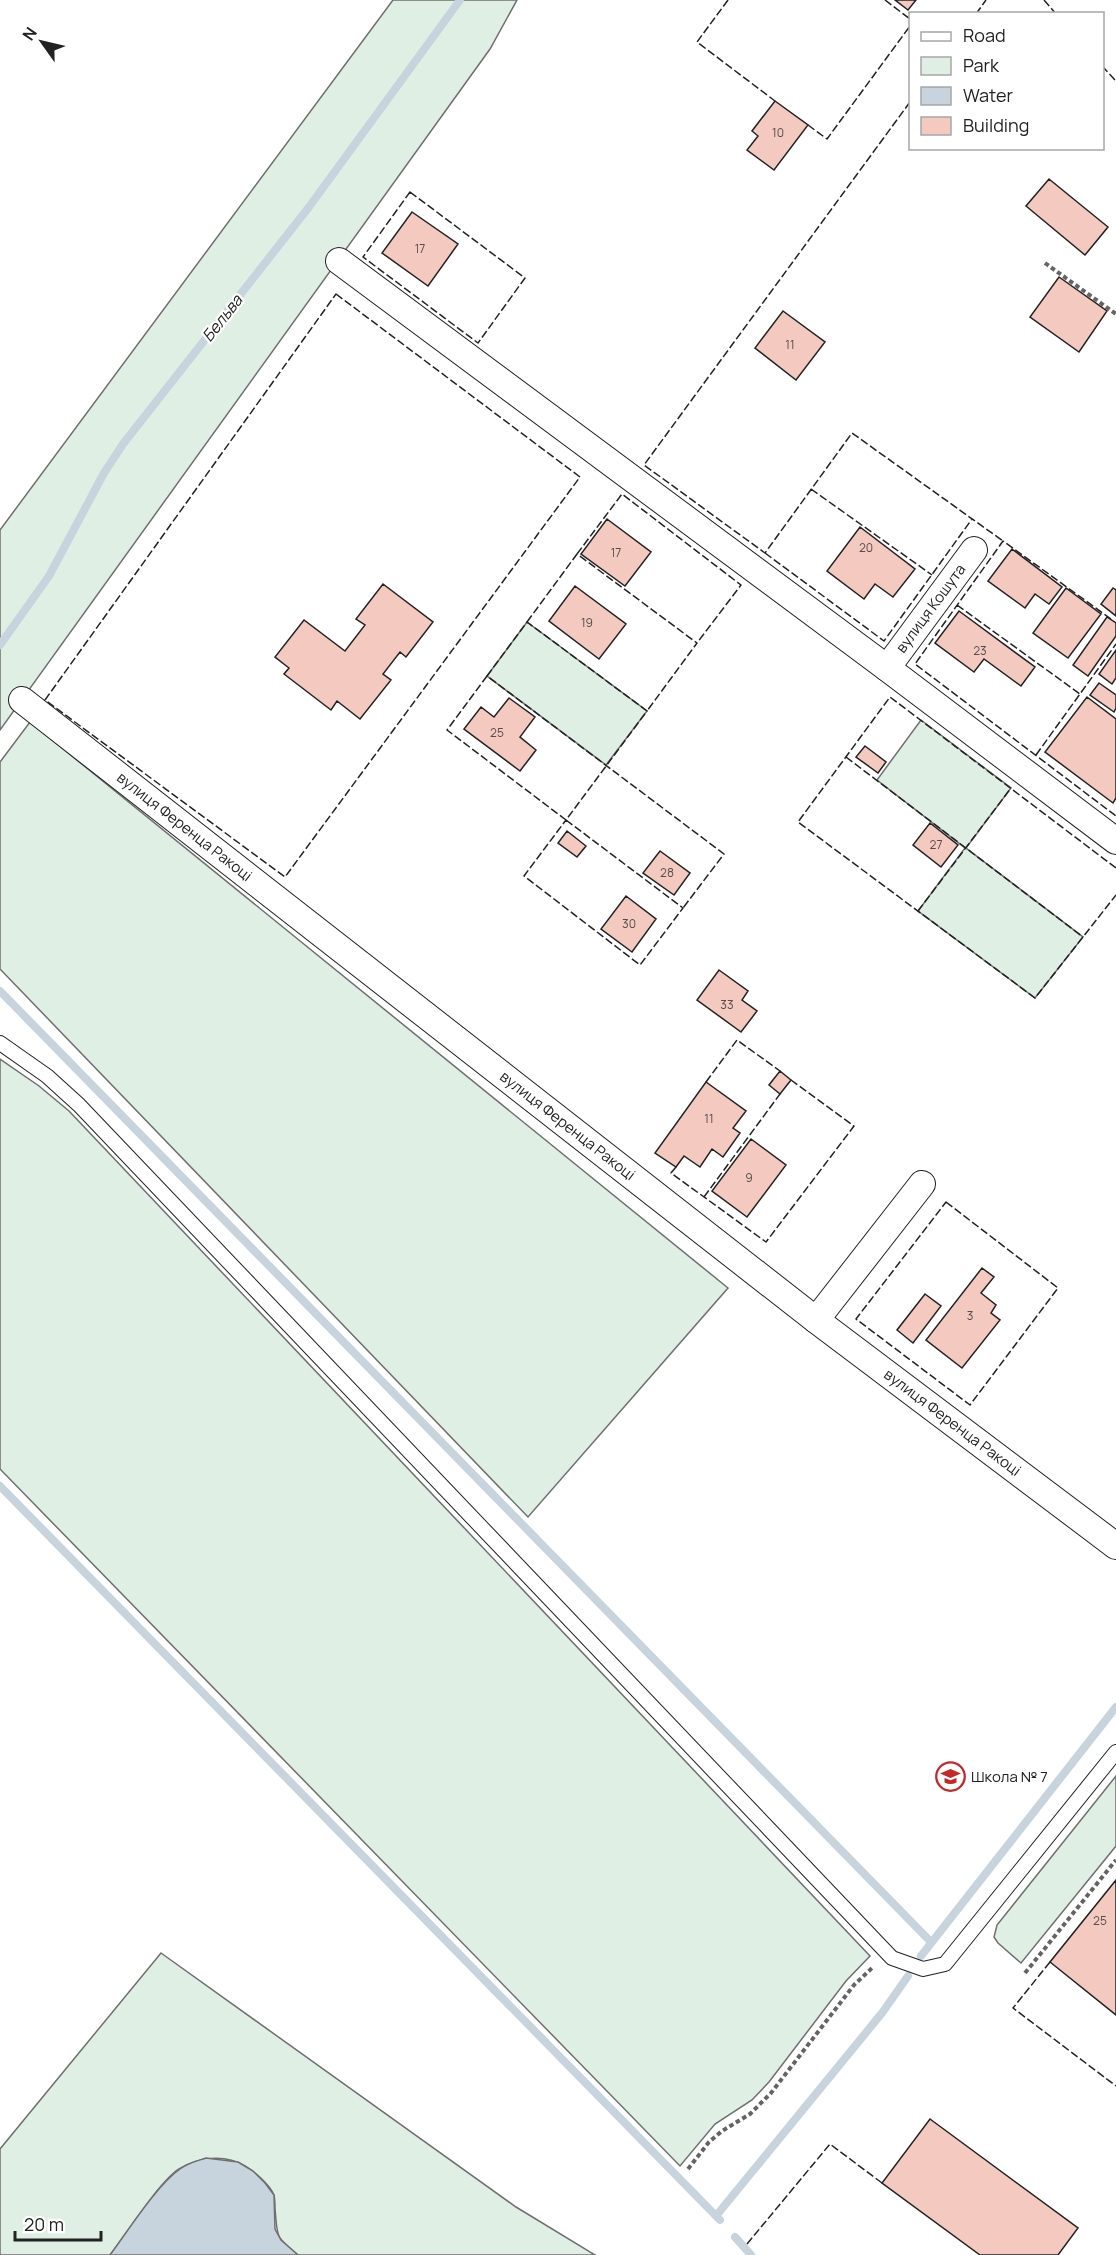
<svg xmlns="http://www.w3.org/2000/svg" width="1116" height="2255" font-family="Manrope,sans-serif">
	<rect width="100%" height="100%" fill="#fff"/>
	<!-- green -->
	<path fill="#e0efe3" stroke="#6f6f6f" stroke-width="1.5" d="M393,0H517L490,49L0,730V530Z
		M527,622L647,711L606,765L487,676Z
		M921,720L1011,788L966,848L1083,937L1035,998L918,911L965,848L877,780Z
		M30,722L728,1288L528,1517L0,969V762Z
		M0,1059L39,1086L69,1111L870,1956L846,1981L769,2082L752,2100L715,2124L680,2166L0,1469Z
		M1116,1776V1846L1021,1963L998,1943L994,1937L997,1925Z
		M161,1953L516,2207L595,2255H298C274,2235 278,2238 275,2209C275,2205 275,2199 274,2195C269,2184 255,2172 245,2166C225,2154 198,2157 179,2169C159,2182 126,2234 110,2255H0V2149Z"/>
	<!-- water -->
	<path fill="#c7d3dd" stroke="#6f6f6f" stroke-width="1.5" d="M206,2158L238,2162L253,2171L265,2183L274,2195L275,2229L281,2240L298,2255H110C128,2231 157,2185 180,2169C188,2163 197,2161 206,2158Z"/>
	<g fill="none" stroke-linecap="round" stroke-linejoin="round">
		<!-- stream -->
		<path stroke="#c7d3dd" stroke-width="8" d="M0,645L49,576L104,473L123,444L309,207L460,0
			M0,991L931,1942
			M0,1486L720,2220
			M921,1956L1116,1707
			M716,2216L882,2013L908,1976
			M735,2237L751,2255"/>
	</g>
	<!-- building -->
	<path fill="#f3c9c0" stroke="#222" stroke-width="1.5" d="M895,0H916L908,10Z
		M775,101L808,125L774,170L747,150L758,136L752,131Z
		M1049,179L1108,227L1085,255L1026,206Z
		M412,212L458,244L428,286L382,253Z
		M1059,277L1107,311L1079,352L1030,317Z
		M783,311L825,342L796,380L755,348Z
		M607,519L651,552L625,586L581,554Z
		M860,527L915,569L893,597L875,584L864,599L827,571Z
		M1012,549L1062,587L1049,604L1035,594L1025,608L988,581Z
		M383,584L433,622L406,657L400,652L383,674L391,680L360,719L337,701L331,710L284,674L289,668L275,657L304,620L345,651L365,625L356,619Z
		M575,586L626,624L599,659L549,621Z
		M1066,588L1101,614L1068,658L1033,633Z
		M1113,588L1116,590V616L1101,604Z
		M959,611L1035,667L1021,686L984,659L974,672L935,643Z
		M1107,617L1116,623V636L1088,676L1073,665Z
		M1116,650V678L1112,684L1099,674Z
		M1099,683L1116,695V708L1114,712L1090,695Z
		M1087,697L1116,719V798L1113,803L1045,752Z
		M509,698L535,717L520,737L536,750L520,771L464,729L481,707L494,717Z
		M865,746L886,762L878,773L856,757Z
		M930,823L958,845L941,867L913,845Z
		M567,831L586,846L577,857L558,843Z
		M660,851L690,873L674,895L643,873Z
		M626,896L656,919L632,952L601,929Z
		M719,970L748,991L742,1000L757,1011L741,1032L697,1000Z
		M780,1071L791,1080L780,1094L769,1085Z
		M706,1082L746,1111L733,1128L740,1133L723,1157L712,1149L700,1167L684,1156L676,1167L655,1153Z
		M751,1139L786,1165L747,1217L712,1191Z
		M982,1268L994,1277L981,1293L996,1305L991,1313L1000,1320L962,1368L926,1340Z
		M925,1294L941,1306L913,1343L897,1330Z
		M1116,1880V2015L1050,1962Z
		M930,2119L1078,2228L1058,2255H980L882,2183Z"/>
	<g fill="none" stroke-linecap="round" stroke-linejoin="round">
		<defs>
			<path id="service" d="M0,1043L47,1076L79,1105L892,1958L923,1969L945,1964L1116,1752"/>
			<g id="minor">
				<path d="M339,261L887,668L1116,841"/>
				<path id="s1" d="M887,668L974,550"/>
				<path id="s2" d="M22,700L816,1320L1116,1546"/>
				<path d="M816,1320L922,1184"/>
			</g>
		</defs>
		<!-- service casing -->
		<use href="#service" stroke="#222" stroke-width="16"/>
		<!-- minor casing -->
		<use href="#minor" stroke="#222" stroke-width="28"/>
		<!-- path -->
		<path stroke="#646464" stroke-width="4" stroke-dasharray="4.5 3" stroke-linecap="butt" d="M1045,263L1116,314
			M1025,1973L1116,1860
			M688,2169L709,2142L722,2131L750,2114L771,2093L854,1985L873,1967"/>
		<!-- service -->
		<use href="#service" stroke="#fff" stroke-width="14"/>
		<!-- minor -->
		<use href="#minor" stroke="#fff" stroke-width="26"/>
		<!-- fence -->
		<path stroke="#222" stroke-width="1.5" stroke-dasharray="8 3" stroke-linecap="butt" d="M728,0L697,42L775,101
			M885,0L910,19
			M1044,0L1056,14
			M976,14L986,0
			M1102,66L1116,81
			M910,102L644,465L765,553L852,433L1003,541
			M808,125L827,139L910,26
			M410,192L525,278L478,343L363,257Z
			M336,294L580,477L285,877L45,700Z
			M811,489L932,575
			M765,553L884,641L972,519
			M577,554L622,494L741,585L697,643
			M957,605L1080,694
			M1111,619L1003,541L915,664L1116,816
			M527,622L577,554L697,643L647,711
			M487,676L527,622L647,711L566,820L447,730L487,676L724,854L683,908
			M1036,755L1116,644
			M846,757L1083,937
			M566,820L683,908L640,965L524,876Z
			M1116,868L890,697L798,822L1035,998L1116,895
			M918,911L1011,788
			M706,1082L737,1040L780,1071
			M676,1167L671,1173L766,1242L854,1126L791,1080
			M704,1197L780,1094
			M946,1202L1058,1288L970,1405L856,1319Z
			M1050,1962L1013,2008L1116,2086
			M747,2244L830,2144L882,2183"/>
	</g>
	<!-- icons -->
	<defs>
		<symbol id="school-ring" viewBox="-11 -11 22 22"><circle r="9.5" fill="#fff" stroke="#c62828" stroke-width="1.5"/><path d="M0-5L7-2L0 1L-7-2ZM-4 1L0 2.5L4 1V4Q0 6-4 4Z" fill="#c62828"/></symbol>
	</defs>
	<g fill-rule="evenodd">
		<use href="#school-ring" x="934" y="1760" width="33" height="33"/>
	</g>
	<g text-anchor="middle" stroke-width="4.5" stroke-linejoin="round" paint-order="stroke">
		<!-- number labels -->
		<g font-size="12" fill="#564c4a">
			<text x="778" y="137">10</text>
			<text x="420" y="253">17</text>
			<text x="790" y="349">11</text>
			<text x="866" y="552">20</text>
			<text x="616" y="557">17</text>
			<text x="587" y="627">19</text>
			<text x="980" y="655">23</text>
			<text x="497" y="737">25</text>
			<text x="936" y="849">27</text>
			<text x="667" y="877">28</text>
			<text x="629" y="928">30</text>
			<text x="727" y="1009">33</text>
			<text x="709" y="1123">11</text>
			<text x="749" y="1182">9</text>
			<text x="970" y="1320">3</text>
			<text x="1100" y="1925">25</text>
		</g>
		<!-- street labels -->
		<g font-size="15" fill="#222" stroke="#fff">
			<text dy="5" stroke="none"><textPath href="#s1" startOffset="74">вулиця Кошута</textPath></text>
			<text dy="5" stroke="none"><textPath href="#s2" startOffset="206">вулиця Ференца Ракоці</textPath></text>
			<text dy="5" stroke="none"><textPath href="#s2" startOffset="692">вулиця Ференца Ракоці</textPath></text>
			<text dy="5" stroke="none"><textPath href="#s2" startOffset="1178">вулиця Ференца Ракоці</textPath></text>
		</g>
		<!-- poi labels -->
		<g font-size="15" fill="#222" stroke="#fff" text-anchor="start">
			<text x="971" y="1782">Школа № 7</text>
		</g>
		<!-- water labels -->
		<g font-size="16" font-style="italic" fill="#222" stroke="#fff">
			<text transform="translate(222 318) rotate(-52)" y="6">Бельва</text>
		</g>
	</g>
	<!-- legend -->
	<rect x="909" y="12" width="195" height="138" fill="#ffffff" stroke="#a7a7a7" stroke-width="1.5"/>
	<rect x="921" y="32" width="30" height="9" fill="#ffffff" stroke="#a7a7a7" stroke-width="1.5"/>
	<text x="963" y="42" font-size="18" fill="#222222">Road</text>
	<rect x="921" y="57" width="30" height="18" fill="#e0efe3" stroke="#a7a7a7" stroke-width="1.5"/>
	<text x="963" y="72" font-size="18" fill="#222222">Park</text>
	<rect x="921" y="87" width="30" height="18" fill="#c7d3dd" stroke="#a7a7a7" stroke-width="1.5"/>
	<text x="963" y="102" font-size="18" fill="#222222">Water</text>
	<rect x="921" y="117" width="30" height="18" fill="#f3c9c0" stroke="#a7a7a7" stroke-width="1.5"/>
	<text x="963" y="132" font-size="18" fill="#222222">Building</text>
	<!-- north arrow -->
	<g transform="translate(42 42) rotate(304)" stroke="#ffffff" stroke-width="4.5" paint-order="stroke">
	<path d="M0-4.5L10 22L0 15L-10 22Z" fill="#222222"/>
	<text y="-9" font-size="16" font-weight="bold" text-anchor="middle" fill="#222222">N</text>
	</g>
	<!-- scale -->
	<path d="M15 2231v9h86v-9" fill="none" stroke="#222222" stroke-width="3"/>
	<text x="24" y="2231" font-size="18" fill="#222222" stroke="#ffffff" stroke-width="4.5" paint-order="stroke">20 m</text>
</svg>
